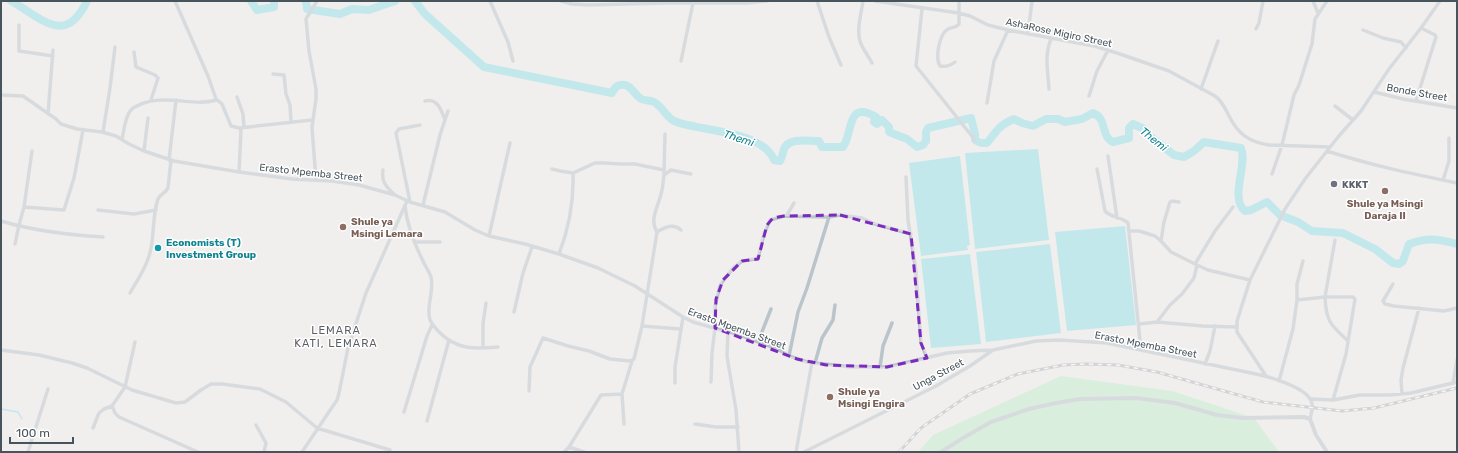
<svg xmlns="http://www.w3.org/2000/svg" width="1458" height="453" font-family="Rubik,sans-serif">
	<rect width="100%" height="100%" fill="#f1eeee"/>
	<!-- green -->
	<path fill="#beedca" d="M1061,376L1172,391L1254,418L1279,452H918L933,435Z"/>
	<!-- water -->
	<path fill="#8ce0e9" d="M1038,149L1049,240L975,249L965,153Z
		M960,156L970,245L967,246L968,250L921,256L909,163Z
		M1125,226L1136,325L1067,331L1055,232Z
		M1050,244L1061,333L986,342L976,252Z
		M970,254L981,344L931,348L921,259Z"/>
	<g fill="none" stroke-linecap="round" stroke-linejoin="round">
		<!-- stream -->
		<path stroke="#8ce0e9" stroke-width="1.5" d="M1,409L18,412L22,419"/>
		<!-- river -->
		<path stroke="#8ce0e9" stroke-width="8" d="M11,1C42,18 65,47 87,1
			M251,1L257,10L274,7V1
			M306,1L307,9L340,14L352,9L369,10L395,1
			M415,1L425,14L484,67L612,93C614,89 616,85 621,85C630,83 633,93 640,98C643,101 650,100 654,102C662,106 666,117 674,121C701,132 762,130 774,160L780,161C782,157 783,153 784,149C789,137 808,141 819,141L822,147H843C853,134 846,99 876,117L874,122L877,124L882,120L889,127V132L907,139L917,147L923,145L926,141V132L928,128L971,118L975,134V140L981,143H987C997,131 999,125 1014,119L1022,123L1033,126L1046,119H1058L1065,122L1082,119L1093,113C1108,119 1100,136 1113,142L1129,138V128L1133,124L1144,129L1148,135L1174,155L1184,157L1194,151L1204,142L1241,148C1248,165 1229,198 1245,211L1251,210L1267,202L1280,215L1298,222L1312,231L1343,233L1375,249L1393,263L1399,264L1403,261L1409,244C1428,237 1438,239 1457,244"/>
		<!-- minor -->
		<path stroke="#bac4cb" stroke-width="3.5" d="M175,1L208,76L216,99L222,104L231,126L239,128L241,130L239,172
			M490,1L508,42L513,61
			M561,1L572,4L588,5L665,3H747L767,1
			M817,1L829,37L841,65
			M863,1C861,16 855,32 862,46C865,52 869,57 872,63
			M875,1L959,13L970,16L988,25L1008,30L1094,46L1120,54L1169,71L1215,96C1222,101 1225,108 1229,116C1238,134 1249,142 1269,145L1330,147
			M1313,1L1318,13
			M922,9L916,66L975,140
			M19,25V51L53,56
			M1256,29L1259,23L1263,1
			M1363,30L1383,38L1401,42L1406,48
			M1028,34L1032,1
			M134,52L136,67L155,75L158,78L151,100
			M681,61L693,3
			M955,62C950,66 946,67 940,66C935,58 939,34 948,29C952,27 956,28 959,24V1
			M273,74L284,75L286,94L290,105L291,122
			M1049,89C1048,71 1044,56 1051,39
			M1201,89L1218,41
			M1374,92L1403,99L1457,108
			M1,95L23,96L56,119L61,124L77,129L102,132L116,136L129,144L144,151L174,161L239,172L292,179L332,181L359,185L395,195L410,202L445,212L475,230L489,236L525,244L559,254L598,268L635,286L683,317L693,322L742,336L777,349L789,356L807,362L851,367H887L947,353L970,351L993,350L1036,341L1060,340L1107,343L1256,374C1270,377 1310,388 1312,404C1313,409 1311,414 1310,419
			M1089,96L1097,71L1108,50
			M237,97L243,114L244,127
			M425,101C438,98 441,110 445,120
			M1416,101L1436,37L1435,35L1421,28
			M987,103L994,61L1008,30
			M1335,106L1353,120
			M48,114L53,50
			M239,128L312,120
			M103,132C108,104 112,76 115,47
			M122,139C124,131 125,116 131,110C133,107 138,106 141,104C168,94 192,107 217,100
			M144,151L148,118
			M1327,151C1370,165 1413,174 1457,183
			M1108,156L1117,218
			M169,160L176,100
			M552,169L560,171L573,173L595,163H604L620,164H635L664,170
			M1097,169L1105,211C1111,218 1121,216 1128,223L1141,350
			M383,170C381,181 386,187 394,194
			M664,173L665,134
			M1272,174L1282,145L1294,95L1299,85L1312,44L1315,19L1327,1
			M906,177L908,220L916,271L921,343L927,358
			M316,180L312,127L316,99V89L309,51L306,19L317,1
			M1443,180L1449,161V138
			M410,202L396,133L399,129L420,125
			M423,205L440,135L448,111
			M405,206C407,225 414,243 423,261C425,266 429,271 431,277C434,290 428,301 429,314C429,322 434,326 439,332C457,350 474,349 498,347
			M24,207L64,210L74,178L83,130
			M98,210L134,214L156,210
			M787,215L794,203
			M1,221C34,231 69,235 103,237
			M1129,231H1139L1155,236L1161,241L1171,252L1197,265L1208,270L1250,280
			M657,232C665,227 673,223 681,230
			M489,236L510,143
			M1335,240L1325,297C1326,322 1331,325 1348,341
			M1161,241L1164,222L1170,202L1172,201L1179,202
			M415,242H440
			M15,244L19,225L24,207L32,151
			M559,254C569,228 574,201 573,173
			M1195,264L1215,231L1233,207
			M1393,284L1383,301L1385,304L1394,306L1444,311L1457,308
			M130,293C138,279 148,265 151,248C154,234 153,212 158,199C160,194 166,193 168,188L171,160
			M1297,300L1325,297H1353L1355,299L1346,354L1333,400
			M514,312L523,273L532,247
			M1157,322L1170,305L1182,294L1194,278L1197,265
			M1139,324L1157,322L1203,326L1236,327
			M642,326L680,329
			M728,332L727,356L736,410L739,452
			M758,342L771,309
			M483,348V324L486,303
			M1,350L39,355L72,363L87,368L132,390L176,403L185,402L201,390L211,384H222L260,389L286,402L317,428L390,450
			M789,356L798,312L807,288L829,217
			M815,363L822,338L833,320L835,305
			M1205,364L1210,351L1215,326
			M880,367L883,346L892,323
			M1266,376L1237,332V321L1250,280L1285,209L1305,179L1338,137L1361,111L1389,69L1421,28L1440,1
			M1279,381L1293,329L1297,300V284L1303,261
			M711,382L712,353L715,328V306L720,285L733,268L742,261L755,259L758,258L764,234L770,220L784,216L829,217L840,215L862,218L875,224L911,234
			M675,383V367L683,317
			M1453,383L1457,360
			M529,391L530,367L543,338L568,346L589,351L610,359L630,361L634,359L642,326L657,232C649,220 658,207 661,194C663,188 663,181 664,175L671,170L691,174
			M1402,394L1401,380L1403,368L1419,308
			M1311,399L1333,400L1360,395H1390L1411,393L1457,382
			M112,406L115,413L119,417L198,452
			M404,412L427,336L432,325
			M427,421L449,340
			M624,424L622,394L632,361
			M695,424L716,427H738
			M256,425L266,443L264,452
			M93,428L99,413L104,409L112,406L125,387L135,342
			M569,447L584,452
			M28,452L48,389
			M302,452L337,400L339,393L348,348L366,293L407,201
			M564,452L569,447L601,395L622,394
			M796,452L812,362
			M804,452L936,386L970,366L993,350"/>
		<!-- tertiary -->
		<path stroke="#bac4cb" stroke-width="4" d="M941,452L963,438L991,422L1029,409L1056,403L1080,399L1136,398L1175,403L1217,415L1243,418L1304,417L1310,419L1316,435L1327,452"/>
		<defs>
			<path id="rail" d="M899,452L921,428L970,394L1018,374L1063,365L1085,364L1118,365L1157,372L1263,402L1342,411L1374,408L1457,388"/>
		</defs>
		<!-- rail casing -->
		<use href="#rail" stroke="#b0b4b8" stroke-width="3"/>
		<!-- rail -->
		<use href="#rail" stroke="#fff" stroke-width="1.5" stroke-dasharray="4.5" stroke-linecap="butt"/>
	</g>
	<!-- marked area -->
	<path d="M0 0H1458V453H0ZM840,215L911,234L921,343L927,358L887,367L826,365L797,359L715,328L716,299L723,280L742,261L758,259L767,225L773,218L784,216Z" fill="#f1eeee" fill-opacity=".55" fill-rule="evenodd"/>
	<path fill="none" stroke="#7b2cbf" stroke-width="3" stroke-dasharray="8 5" stroke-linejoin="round" d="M840,215L911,234L921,343L927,358L887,367L826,365L797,359L715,328L716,299L723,280L742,261L758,259L767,225L773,218L784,216Z"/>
	<!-- markers -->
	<circle fill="#6b7280" stroke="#fff" stroke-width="1.5" cx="1334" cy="184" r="4"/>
	<g fill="#8d6e63" stroke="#fff" stroke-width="1.5">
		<circle cx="1385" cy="191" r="4"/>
		<circle cx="343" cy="227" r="4"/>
		<circle cx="830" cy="397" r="4"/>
	</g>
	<circle fill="#0f9aa8" stroke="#fff" stroke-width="1.5" cx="158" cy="248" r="4"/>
	<g text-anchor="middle" stroke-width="3" stroke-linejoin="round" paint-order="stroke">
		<!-- street labels -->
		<g font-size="10" fill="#47545b" stroke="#fff">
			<text transform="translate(1059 32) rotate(12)" y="4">AshaRose Migiro Street</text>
			<text transform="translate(1417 92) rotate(10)" y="4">Bonde Street</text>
			<text transform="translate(311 172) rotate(6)" y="4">Erasto Mpemba Street</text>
			<text transform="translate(737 328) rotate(20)" y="4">Erasto Mpemba Street</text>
			<text transform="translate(1146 344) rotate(11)" y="4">Erasto Mpemba Street</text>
			<text transform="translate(938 374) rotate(-28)" y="4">Unga Street</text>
		</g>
		<!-- worship labels -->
		<g font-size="10" font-weight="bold" fill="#5b616d" stroke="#fff" text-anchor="start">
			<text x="1342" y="188">KKKT</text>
		</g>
		<!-- education labels -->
		<g font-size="10" font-weight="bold" fill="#785e54" stroke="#fff" text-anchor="start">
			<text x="1385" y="207" text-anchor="middle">Shule ya Msingi<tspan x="1385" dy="12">Daraja II</tspan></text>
			<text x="351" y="225">Shule ya<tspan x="351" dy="12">Msingi Lemara</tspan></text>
			<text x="838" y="395">Shule ya<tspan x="838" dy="12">Msingi Engira</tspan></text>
		</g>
		<!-- culture labels -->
		<g font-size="10" font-weight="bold" fill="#0d838f" stroke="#fff" text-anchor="start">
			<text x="166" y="246">Economists (T)<tspan x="166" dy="12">Investment Group</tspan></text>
		</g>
		<!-- water labels -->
		<g font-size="11" font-style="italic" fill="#11838e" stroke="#fff">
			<text transform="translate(739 138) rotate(18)" y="4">Themi</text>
			<text transform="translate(1154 139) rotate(38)" y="4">Themi</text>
		</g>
		<!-- neighbourhood labels -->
		<g font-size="11" letter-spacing="1" fill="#5b5f63" stroke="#fff">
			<text x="336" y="334">LEMARA<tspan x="336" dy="13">KATI, LEMARA</tspan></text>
		</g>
	</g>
	<!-- border -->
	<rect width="1458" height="453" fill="none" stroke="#47545b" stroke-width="4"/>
	<!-- scale -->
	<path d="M10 437v6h63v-6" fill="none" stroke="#47545b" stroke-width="2"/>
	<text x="16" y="437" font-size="12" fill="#47545b" stroke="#ffffff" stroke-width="3" paint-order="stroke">100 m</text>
</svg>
